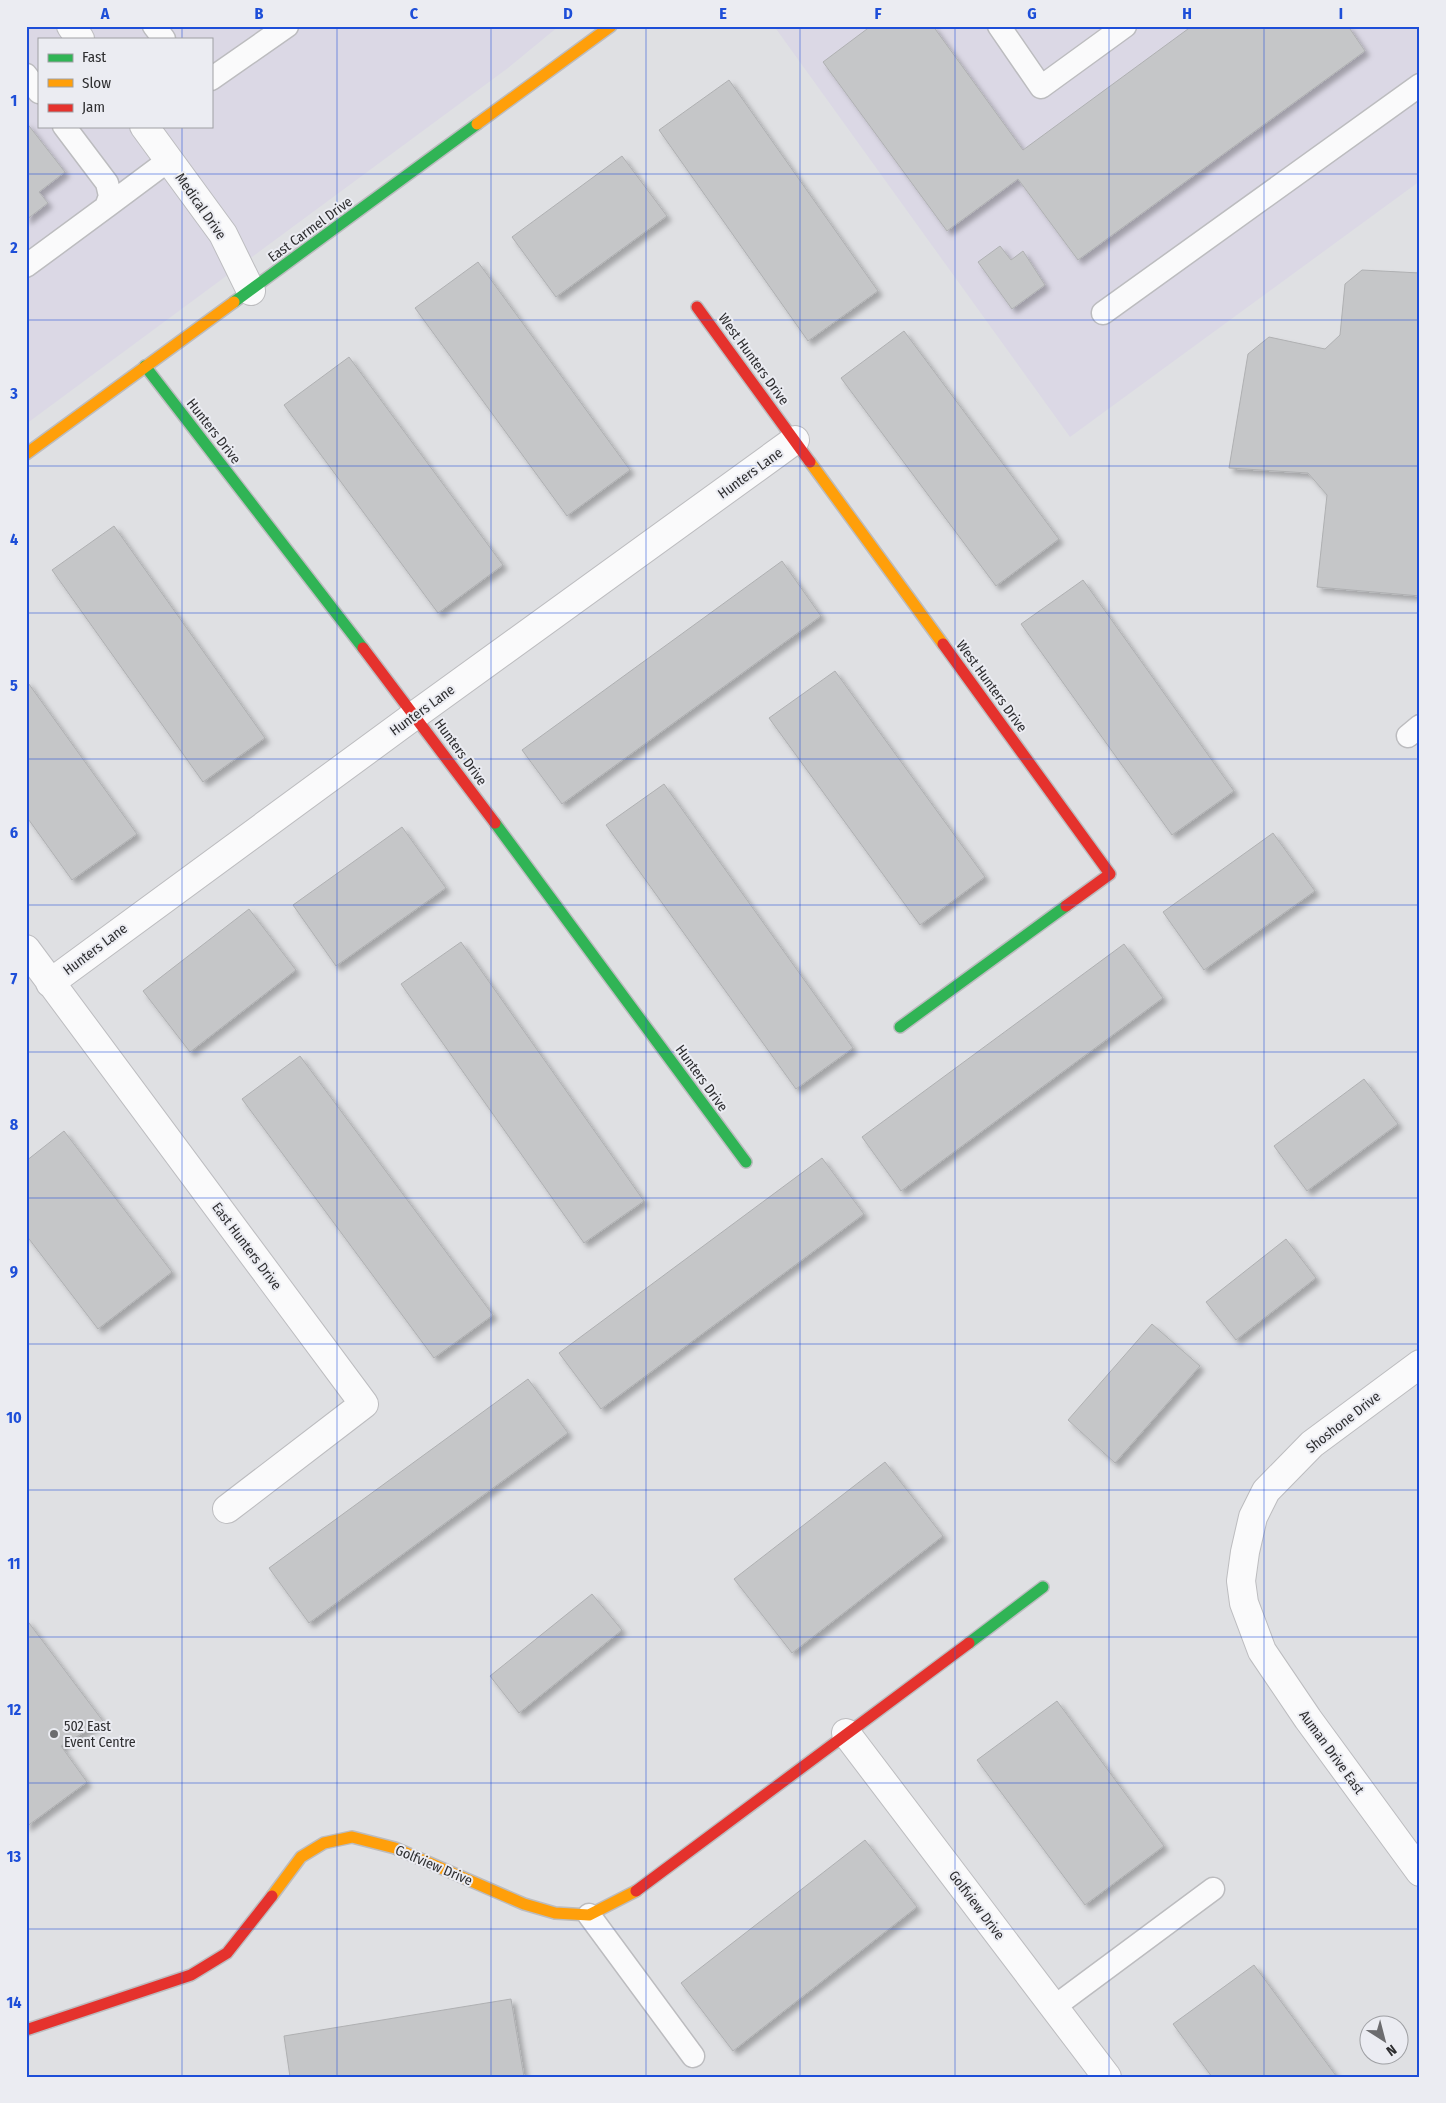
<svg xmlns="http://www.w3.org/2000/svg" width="1446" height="2103" font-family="'Fira Sans Condensed',sans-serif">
	<defs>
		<filter id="shadow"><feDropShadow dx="4.5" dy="4.5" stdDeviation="2.5" flood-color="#0004"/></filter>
	</defs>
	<rect width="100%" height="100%" fill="#dfe0e3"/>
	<!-- commercial -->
	<path fill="#dbd8e5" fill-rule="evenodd" d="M26,26H559L508,68L26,424ZM39,39H211V126H39Z
		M774,26H1420V181L1070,437Z"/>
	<!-- building -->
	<path fill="#c5c6c8" stroke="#afb0b2" filter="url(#shadow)" d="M871,26H933L1023,150L1192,26H1348L1365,51L1078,260L1018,179L947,231L823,62Z
		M729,80L878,291L808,341L659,130Z
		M26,122L65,172L39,192L48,203L26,220Z
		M622,156L667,216L556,297L512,237Z
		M1000,246L1011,260L1023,251L1045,285L1012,309L978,262Z
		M478,262L630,470L567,516L415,308Z
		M1362,270L1420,273V596L1317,587L1327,495L1308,473L1229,468L1248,354L1269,337L1325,349L1340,335L1345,284Z
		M904,331L1059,539L996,586L841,378Z
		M349,357L503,565L438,613L284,405Z
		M114,526L265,738L203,782L52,570Z
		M782,561L821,616L562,804L522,750Z
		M1083,580L1234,791L1172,835L1021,624Z
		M835,671L985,877L920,925L769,718Z
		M26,680L137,834L72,880L26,816Z
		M664,784L853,1048L796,1089L606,825Z
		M402,827L446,888L336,966L293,905Z
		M1273,833L1315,891L1204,970L1163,912Z
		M249,909L296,970L190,1052L143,991Z
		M461,942L644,1201L584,1243L401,984Z
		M1124,944L1163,998L901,1191L862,1137Z
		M300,1056L493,1315L434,1358L242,1099Z
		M1364,1079L1398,1124L1307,1191L1274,1146Z
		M64,1131L172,1272L98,1329L26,1235V1161Z
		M822,1158L864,1214L601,1409L559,1353Z
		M1286,1239L1316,1278L1236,1340L1206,1302Z
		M1152,1324L1200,1366L1115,1463L1068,1420Z
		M528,1379L568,1433L309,1623L269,1568Z
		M885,1462L943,1536L792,1653L734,1579Z
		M592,1594L622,1630L519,1713L490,1676Z
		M26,1619L103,1721L61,1746L87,1782L26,1827Z
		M1057,1701L1164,1846L1085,1905L977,1760Z
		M865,1840L917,1907L733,2051L681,1983Z
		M1254,1965L1337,2077H1212L1173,2024Z
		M511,1999L524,2077H290L284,2036Z"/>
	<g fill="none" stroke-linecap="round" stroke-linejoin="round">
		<defs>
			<path id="lane" d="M154,26L164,39
				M999,26L1041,87L1125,26
				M26,75L39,92
				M211,79L287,26
				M106,207L169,160
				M26,266L106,207L110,196L107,183L64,126
				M1103,313L1420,85
				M1408,736L1420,726
				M589,1915L693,2056
				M1054,2007L1213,1889"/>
			<path id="street" d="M71,26L80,39
				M144,126L223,234L251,291
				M26,949L364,1404L227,1509
				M50,983L415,715L795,440
				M1420,1364L1312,1444L1266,1491L1253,1517L1245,1552L1241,1581L1244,1603L1262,1651L1308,1719L1420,1872
				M846,1733L1107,2077"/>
			<path id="fast" d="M234,302L477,124
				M145,366L363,648
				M495,823L746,1162
				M900,1027L1066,906
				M969,1643L1043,1587"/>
			<path id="slow" d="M477,124L611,26
				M26,454L234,302
				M810,462L943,644
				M272,1896L301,1857L324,1843L352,1837L395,1848L524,1904L555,1913L589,1915L636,1891"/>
			<path id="jam" d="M697,307L810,462
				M943,644L1110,874L1066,906
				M363,648L495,823
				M636,1891L969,1643
				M26,2030L191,1975L227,1953L272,1896"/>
		</defs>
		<!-- lane casing -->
		<use href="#lane" stroke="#bcbcbf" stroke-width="25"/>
		<!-- street casing -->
		<use href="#street" stroke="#bcbcbf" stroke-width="30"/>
		<!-- fast casing -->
		<use href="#fast" stroke="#bcbcbf" stroke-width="14"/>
		<!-- slow casing -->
		<use href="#slow" stroke="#bcbcbf" stroke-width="14"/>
		<!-- jam casing -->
		<use href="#jam" stroke="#bcbcbf" stroke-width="14"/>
		<!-- lane -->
		<use href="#lane" stroke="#fafafb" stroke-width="22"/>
		<!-- street -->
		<use href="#street" stroke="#fafafb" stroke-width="28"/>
		<!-- fast -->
		<use href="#fast" stroke="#30b455" stroke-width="11"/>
		<!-- slow -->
		<use href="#slow" stroke="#ff9f0a" stroke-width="11"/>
		<!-- jam -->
		<use href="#jam" stroke="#e5322d" stroke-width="11"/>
	</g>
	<!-- grid -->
	<path fill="none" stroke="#1d4ed8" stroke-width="1" stroke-opacity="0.55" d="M182,26V39M337,26V2077M491,26V2077M646,26V2077M800,26V2077M955,26V2077M1109,26V2077M1264,26V2077M182,126V2077M26,174H1420M26,320H1420M26,466H1420M26,613H1420M26,759H1420M26,905H1420M26,1052H1420M26,1198H1420M26,1344H1420M26,1490H1420M26,1637H1420M26,1783H1420M26,1929H1420"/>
	<!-- markers -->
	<circle fill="#6c6c6f" stroke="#ebecf2" stroke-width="2" cx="54" cy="1734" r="5"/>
	<g text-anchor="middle" stroke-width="4" stroke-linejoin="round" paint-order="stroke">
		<!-- street labels -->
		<g font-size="14" fill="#2e2e30" stroke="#ebecf2">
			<text transform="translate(201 206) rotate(55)" y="5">Medical Drive</text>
			<text transform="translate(310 229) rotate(-36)" y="5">East Carmel Drive</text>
			<text transform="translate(754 359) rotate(54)" y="5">West Hunters Drive</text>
			<text transform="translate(214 431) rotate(52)" y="5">Hunters Drive</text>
			<text transform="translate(750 473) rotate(-36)" y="5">Hunters Lane</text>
			<text transform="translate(992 686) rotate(54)" y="5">West Hunters Drive</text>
			<text transform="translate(422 710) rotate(-36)" y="5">Hunters Lane</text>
			<text transform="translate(461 752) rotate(54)" y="5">Hunters Drive</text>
			<text transform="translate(95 949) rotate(-37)" y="5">Hunters Lane</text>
			<text transform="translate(702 1078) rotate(54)" y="5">Hunters Drive</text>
			<text transform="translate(247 1246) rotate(53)" y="5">East Hunters Drive</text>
			<text transform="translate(1343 1422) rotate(-38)" y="5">Shoshone Drive</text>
			<text transform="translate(1332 1752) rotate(54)" y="5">Auman Drive East</text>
			<text transform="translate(434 1865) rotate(23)" y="5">Golfview Drive</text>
			<text transform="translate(977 1905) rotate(53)" y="5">Golfview Drive</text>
		</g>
		<!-- poi labels -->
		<g font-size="14" fill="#2e2e30" stroke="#ebecf2" text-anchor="start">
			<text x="64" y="1731">502 East<tspan x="64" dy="16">Event Centre</tspan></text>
		</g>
	</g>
	<!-- border -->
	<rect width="1446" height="2103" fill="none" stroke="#ebecf2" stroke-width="55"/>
	<!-- legend -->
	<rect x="38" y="38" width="175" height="90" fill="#ebecf2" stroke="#9fa0a4"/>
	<rect x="48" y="54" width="25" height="8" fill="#30b455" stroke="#9fa0a4"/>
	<text x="82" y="62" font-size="15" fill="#2e2e30">Fast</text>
	<rect x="48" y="79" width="25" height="8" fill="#ff9f0a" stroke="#9fa0a4"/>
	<text x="82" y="88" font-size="15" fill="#2e2e30">Slow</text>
	<rect x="48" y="104" width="25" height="8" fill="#e5322d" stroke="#9fa0a4"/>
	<text x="82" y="112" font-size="15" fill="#2e2e30">Jam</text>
	<!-- north arrow -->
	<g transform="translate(1384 2040) rotate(144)"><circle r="24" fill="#ebecf2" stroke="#9fa0a4"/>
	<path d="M0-4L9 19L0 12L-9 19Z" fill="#6c6c6f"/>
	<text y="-8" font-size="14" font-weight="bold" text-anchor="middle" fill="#2e2e30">N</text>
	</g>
	<rect x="28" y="28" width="1390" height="2048" fill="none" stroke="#1d4ed8" stroke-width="2"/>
	<g font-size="16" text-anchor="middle" font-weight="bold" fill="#1d4ed8">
		<text x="105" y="19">A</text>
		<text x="259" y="19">B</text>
		<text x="414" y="19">C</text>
		<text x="568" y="19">D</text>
		<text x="723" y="19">E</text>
		<text x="878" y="19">F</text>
		<text x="1032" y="19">G</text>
		<text x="1187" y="19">H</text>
		<text x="1341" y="19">I</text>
		<text x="14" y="106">1</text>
		<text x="14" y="253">2</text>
		<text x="14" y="399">3</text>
		<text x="14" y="545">4</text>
		<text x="14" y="691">5</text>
		<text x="14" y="838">6</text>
		<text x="14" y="984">7</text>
		<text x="14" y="1130">8</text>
		<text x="14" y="1277">9</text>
		<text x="14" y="1423">10</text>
		<text x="14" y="1569">11</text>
		<text x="14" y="1715">12</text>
		<text x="14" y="1862">13</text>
		<text x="14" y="2008">14</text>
	</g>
</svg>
